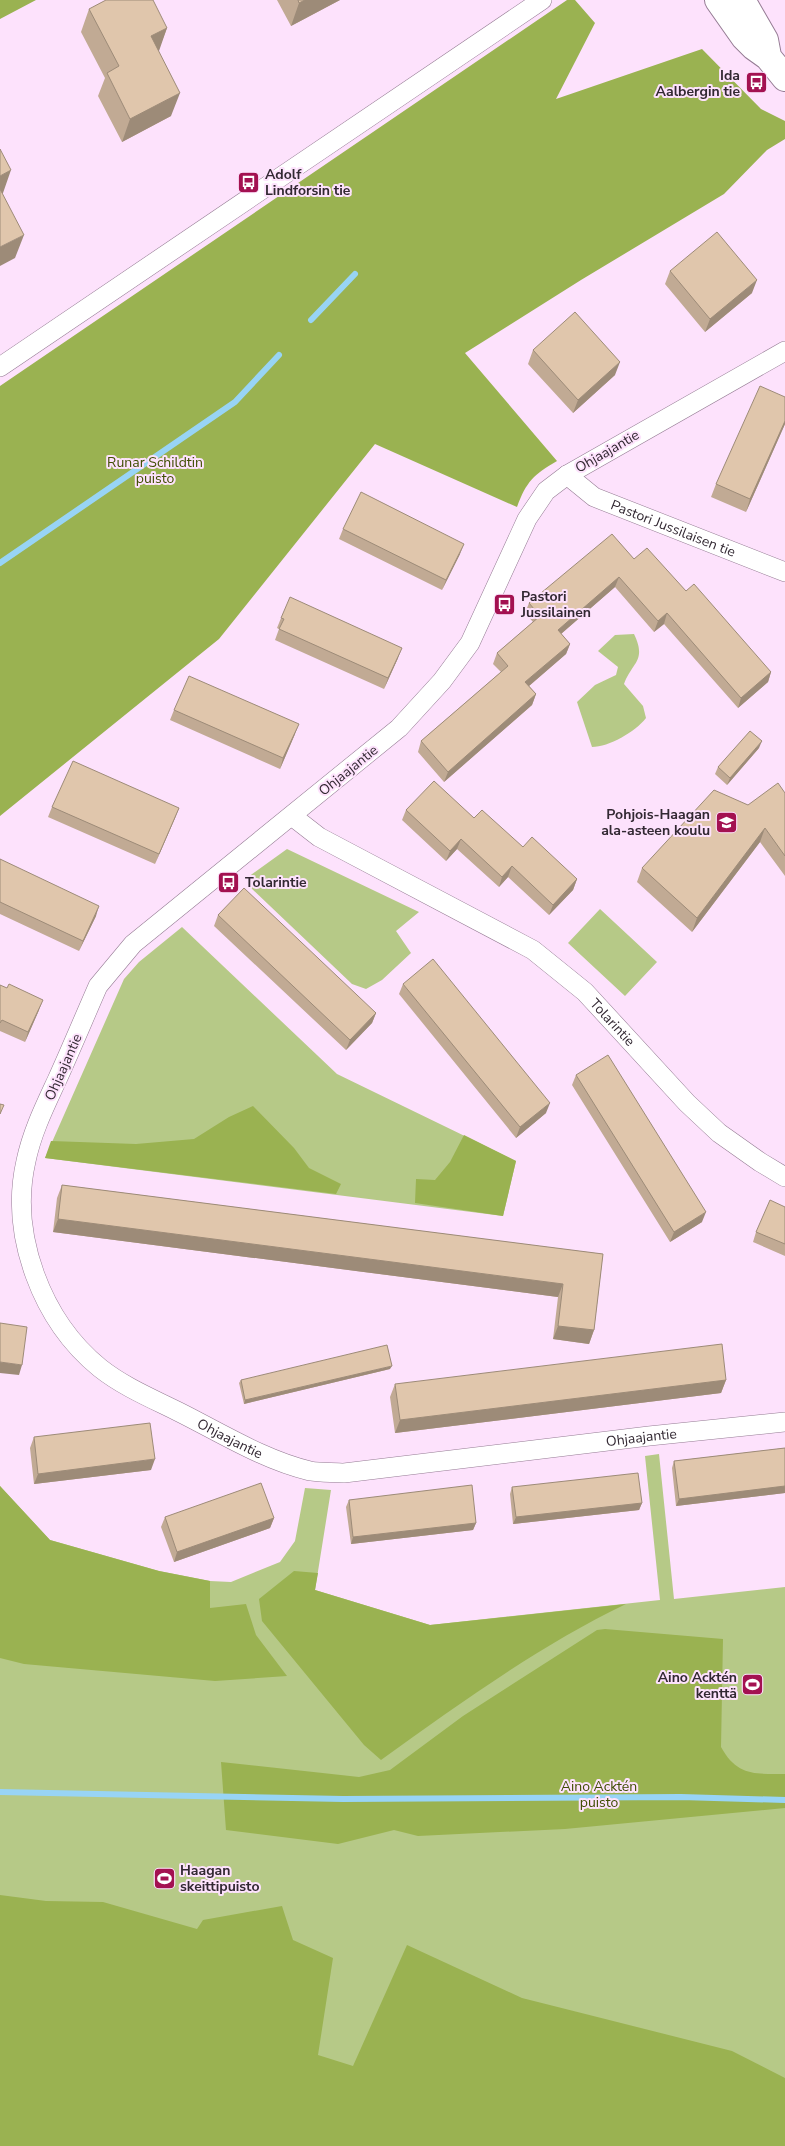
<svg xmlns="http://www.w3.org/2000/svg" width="785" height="2146" font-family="'Nunito Sans',sans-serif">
	<rect width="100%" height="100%" fill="#fde2fc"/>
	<!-- green -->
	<path fill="#b6c987" d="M634,634C647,661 632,662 624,684L643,706L646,718C635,732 609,747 592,747L577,702L595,685L616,675L618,667L598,651L615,635Z
		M287,849L419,912L396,931L411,953L382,980L366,989L352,984L250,887L248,877Z
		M600,909L657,962L625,996L568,943Z
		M182,927L337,1074L516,1161L503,1216L45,1158L124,979L139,962Z
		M659,1454L674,1599L785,1587V2146H0V1486L50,1540L159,1571L210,1581L231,1582L280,1562L295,1541L305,1488L331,1490L315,1590L430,1625L660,1600L645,1456Z"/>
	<!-- forest -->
	<path fill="#9ab251" d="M0,0H36L0,19Z
		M567,0H575L595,23L556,99L702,49L761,109L785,121V139L767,150L724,194L581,280L465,353L557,461C534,474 526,482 517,507L375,444L219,639L0,816V386Z
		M253,1106L294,1148L309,1168L341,1184L336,1194L45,1158L51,1141L136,1144L194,1139L229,1117Z
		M464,1135L516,1161L503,1216L415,1203L416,1179L435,1180L450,1162Z
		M0,1486L50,1540L159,1571L210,1581V1608L246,1604L256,1635L287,1676L215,1681L24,1664L0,1658Z
		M294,1571L318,1573L315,1590L430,1625L626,1604C539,1646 460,1703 381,1760L364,1745L262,1621L259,1599Z
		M605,1629L723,1639L721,1747C737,1776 755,1774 785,1774V1808L565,1829L418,1836L394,1830L338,1844L226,1830L221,1762L359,1777L390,1770L463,1716L597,1630Z
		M0,1895L46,1901L103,1902L197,1929L203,1920L282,1906L293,1940L333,1958L318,2055L353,2066L407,1945L522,1998L732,2051L785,2078V2146H0Z"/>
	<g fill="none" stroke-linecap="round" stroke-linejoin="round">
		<!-- stream -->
		<path stroke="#98d4f5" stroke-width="6" d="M311,320L355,274
			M0,563L235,402L279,355
			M0,1792L343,1799L681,1797L785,1800"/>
		<defs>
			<g id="street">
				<path id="s1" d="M785,351L567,475L546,491L527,519L470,643L442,681L399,728L133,944L98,986C84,1018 71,1049 57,1080C45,1106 32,1132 26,1161C9,1235 42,1321 100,1368C124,1387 153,1399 179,1412C221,1433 264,1460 310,1471C321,1473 333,1472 344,1473L649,1436L785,1422"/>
				<path d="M0,367L542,0"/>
				<path id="s2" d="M567,475L594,497L785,572"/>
				<path id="s3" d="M292,816L319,837L533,950L585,992L687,1103L719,1133L760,1162L785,1177"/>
			</g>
			<path id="secondary" d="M718,0L744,37L754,47L768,57L785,78
				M742,0L765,40L768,56"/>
		</defs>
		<!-- street casing -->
		<use href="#street" stroke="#957c94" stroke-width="20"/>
		<!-- secondary casing -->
		<use href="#secondary" stroke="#957c94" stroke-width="28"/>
		<!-- street -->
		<use href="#street" stroke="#fff" stroke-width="19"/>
		<!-- secondary -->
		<use href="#secondary" stroke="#fff" stroke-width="26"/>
	</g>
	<!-- wall -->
	<path fill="#c1aa94" d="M277,0H340L291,26Z
		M89,9L167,28L158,51L171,116L122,142L98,96L105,78L81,32Z
		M670,271L752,293L705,332L665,284Z
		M533,350L615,375L573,413L528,364Z
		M785,397V424L746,512L711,497L716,484Z
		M343,529L460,554L442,590L339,539Z
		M634,559L686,591L771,672L768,682L738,708L664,624L654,632L615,587L561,634L570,644L566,654L529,686L536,694L532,705L444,782L418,752L421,741L501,672L493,664L497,653L533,622L525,613L529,603Z
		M281,618L398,658L384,689L275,640L279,629L277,628Z
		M174,710L295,734L280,769L170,720Z
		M759,748L727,785L715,774L718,767Z
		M785,793V876L760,842L692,932L637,882L642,868L748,805Z
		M52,807L179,808L175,818L155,864L48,817Z
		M406,810L474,818L577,879L573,890L549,915L508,877L499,887L457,849L446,861L402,820Z
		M0,859L96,916L79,951L0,914Z
		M218,915L376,1013L372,1023L346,1050L214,926Z
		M403,984L546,1113L516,1138L399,994Z
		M0,985L39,1010L25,1042L0,1031Z
		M576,1075L702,1222L670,1242L572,1085Z
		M62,1185L603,1254L594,1330L589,1344L553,1339L558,1297L53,1232L57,1198Z
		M785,1207V1256L753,1242L756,1232Z
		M390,1369L244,1404L239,1383L241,1380Z
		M726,1380L721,1393L395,1433L390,1397L395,1384Z
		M34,1437L151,1470L34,1484L30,1448Z
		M785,1448V1493L676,1506L672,1468L674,1461Z
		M512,1487L642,1503L639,1510L513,1524L510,1494Z
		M349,1500L476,1523L473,1530L351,1544L346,1507Z
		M165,1517L274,1518L270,1528L174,1562L161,1527Z"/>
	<!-- shaded-wall -->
	<path fill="#9d8b78" d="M305,0H340L291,26L299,3Z
		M167,28L159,51L142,60L151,36Z
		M180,93L171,116L122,142L130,119Z
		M11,170L3,193L0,195V176Z
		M24,235L15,258L0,266V247Z
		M757,280L752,293L705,332L710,319Z
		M620,362L615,375L573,413L578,400Z
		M785,421V424L746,512L750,499Z
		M464,544L460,554L442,590L446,580Z
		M619,577L615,587L554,640L558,630Z
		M667,613L664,624L654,632L658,621Z
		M570,644L566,654L522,692L525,682Z
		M402,648L398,658L384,689L388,678Z
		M771,672L768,682L738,708L741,698Z
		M536,694L532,705L444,782L448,772Z
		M299,724L295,734L280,769L283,758Z
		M762,741L759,748L727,785L730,778Z
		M179,808L175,818L155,864L159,854Z
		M765,828L760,842L692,932L697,918Z
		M461,839L457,849L446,861L450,851Z
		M512,866L508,877L499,887L502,877Z
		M577,879L573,890L549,915L553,905Z
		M99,906L96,916L79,951L83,941Z
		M43,1000L39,1010L25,1042L28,1032Z
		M376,1013L372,1023L346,1050L350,1040Z
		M550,1103L546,1113L516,1138L520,1127Z
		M706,1212L702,1222L670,1242L674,1232Z
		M58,1219L563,1284L558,1297L53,1232Z
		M558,1326L594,1330L589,1344L553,1339Z
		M0,1362L22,1365L19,1375L0,1373Z
		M392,1366L390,1369L244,1404L245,1400Z
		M726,1380L721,1393L395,1433L400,1420Z
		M155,1459L151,1470L34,1484L38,1474Z
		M785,1486V1493L676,1506L679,1499Z
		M642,1503L639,1510L513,1524L516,1517Z
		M274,1518L270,1528L174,1562L177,1552Z
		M476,1523L473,1530L351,1544L353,1537Z"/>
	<!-- building -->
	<path fill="#e0c6ac" stroke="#9d8b78" d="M106,0H153L167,28L151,36L180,93L130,119L107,73L119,66L89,9Z
		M298,0H305L299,3Z
		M0,149L11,170L0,176Z
		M0,189L24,235L0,247Z
		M717,232L757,280L710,319L670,271Z
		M575,312L620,362L578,400L533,350Z
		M760,386L785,397V421L750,499L716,484Z
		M361,492L464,544L446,580L343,529Z
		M612,534L634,559L647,548L686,591L694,584L771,672L741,698L667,613L658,621L619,577L558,630L570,644L525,682L536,694L448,772L421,741L508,666L497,653L540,616L529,603Z
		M290,597L402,648L388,678L279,629L284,619L281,618Z
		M189,676L299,724L283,758L174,710Z
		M750,731L762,741L730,778L718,767Z
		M73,761L179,808L159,854L52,807Z
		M434,781L474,818L482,810L523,847L532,837L577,879L553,905L512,866L502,877L461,839L450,851L406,810Z
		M778,783L785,793V856L765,828L697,918L642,868L714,790L748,805Z
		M0,859L99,906L83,941L0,902Z
		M244,888L376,1013L350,1040L218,915Z
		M433,959L550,1103L520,1127L403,984Z
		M9,984L43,1000L28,1032L2,1020L0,1023V985L7,988Z
		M608,1055L706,1212L674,1232L576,1075Z
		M0,1104L4,1105L0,1114Z
		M62,1185L603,1254L594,1330L558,1326L563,1284L58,1219Z
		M770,1200L785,1207V1244L756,1232Z
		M0,1323L27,1327L22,1365L0,1362Z
		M722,1344L726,1380L400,1420L395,1384Z
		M387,1345L392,1366L245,1400L241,1380Z
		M150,1423L155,1459L38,1474L34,1437Z
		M785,1448V1486L679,1499L674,1461Z
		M638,1473L642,1503L516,1517L512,1487Z
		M261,1483L274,1518L177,1552L165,1517Z
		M472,1485L476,1523L353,1537L349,1500Z"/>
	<!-- icons -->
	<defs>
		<symbol id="bus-square" viewBox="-11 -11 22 22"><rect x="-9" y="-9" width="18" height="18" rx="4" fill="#a31151" stroke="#fde2fc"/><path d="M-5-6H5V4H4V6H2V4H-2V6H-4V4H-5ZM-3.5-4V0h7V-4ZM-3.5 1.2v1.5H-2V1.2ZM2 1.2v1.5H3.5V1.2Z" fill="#fff"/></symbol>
		<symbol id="school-square" viewBox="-11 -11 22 22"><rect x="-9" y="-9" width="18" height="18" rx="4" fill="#a31151" stroke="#fde2fc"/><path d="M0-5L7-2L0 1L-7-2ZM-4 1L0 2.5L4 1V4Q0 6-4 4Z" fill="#fff"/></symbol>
		<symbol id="stadium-square" viewBox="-11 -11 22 22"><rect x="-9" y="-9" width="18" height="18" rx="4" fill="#a31151" stroke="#fde2fc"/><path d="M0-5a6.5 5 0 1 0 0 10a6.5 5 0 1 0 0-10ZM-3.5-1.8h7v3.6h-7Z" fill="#fff"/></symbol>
	</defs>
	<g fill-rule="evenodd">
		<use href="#bus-square" x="744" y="70" width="25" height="25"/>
		<use href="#bus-square" x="236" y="170" width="25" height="25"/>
		<use href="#bus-square" x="492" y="592" width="25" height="25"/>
		<use href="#school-square" x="714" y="810" width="25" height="25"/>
		<use href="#bus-square" x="216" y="870" width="25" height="25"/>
		<use href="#stadium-square" x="740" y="1672" width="25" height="25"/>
		<use href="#stadium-square" x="152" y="1866" width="25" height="25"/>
	</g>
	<g text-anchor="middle" stroke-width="4" stroke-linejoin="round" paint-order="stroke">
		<!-- poi labels -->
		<g font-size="14" font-weight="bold" fill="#322832" stroke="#fde2fc" text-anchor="start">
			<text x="740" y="80" text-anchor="end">Ida<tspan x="740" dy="16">Aalbergin tie</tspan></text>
			<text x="265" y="179">Adolf<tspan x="265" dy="16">Lindforsin tie</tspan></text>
			<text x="521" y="601">Pastori<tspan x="521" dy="16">Jussilainen</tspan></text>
			<text x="710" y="819" text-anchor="end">Pohjois-Haagan<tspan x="710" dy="16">ala-asteen koulu</tspan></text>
			<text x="245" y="887">Tolarintie</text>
			<text x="737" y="1682" text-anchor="end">Aino Acktén<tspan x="737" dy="16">kenttä</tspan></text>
			<text x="180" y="1875">Haagan<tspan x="180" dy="16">skeittipuisto</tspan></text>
		</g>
		<!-- street labels -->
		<g font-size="14" fill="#322832" stroke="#fde2fc">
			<text transform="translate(607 451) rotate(-30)" y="5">Ohjaajantie</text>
			<text dy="5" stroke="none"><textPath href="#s2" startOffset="120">Pastori Jussilaisen tie</textPath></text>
			<text transform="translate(348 770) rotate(-39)" y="5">Ohjaajantie</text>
			<text dy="5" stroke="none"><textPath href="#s3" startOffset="384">Tolarintie</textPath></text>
			<text transform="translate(63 1067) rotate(-66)" y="5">Ohjaajantie</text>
			<text dy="5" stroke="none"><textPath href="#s1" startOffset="1524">Ohjaajantie</textPath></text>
			<text dy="5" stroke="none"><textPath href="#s1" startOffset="1944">Ohjaajantie</textPath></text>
		</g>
		<!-- park labels -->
		<g font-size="14" fill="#404e03" stroke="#fde2fc">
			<text x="155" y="467">Runar Schildtin<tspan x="155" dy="16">puisto</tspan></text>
			<text x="599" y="1791">Aino Acktén<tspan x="599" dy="16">puisto</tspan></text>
		</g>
	</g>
</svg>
